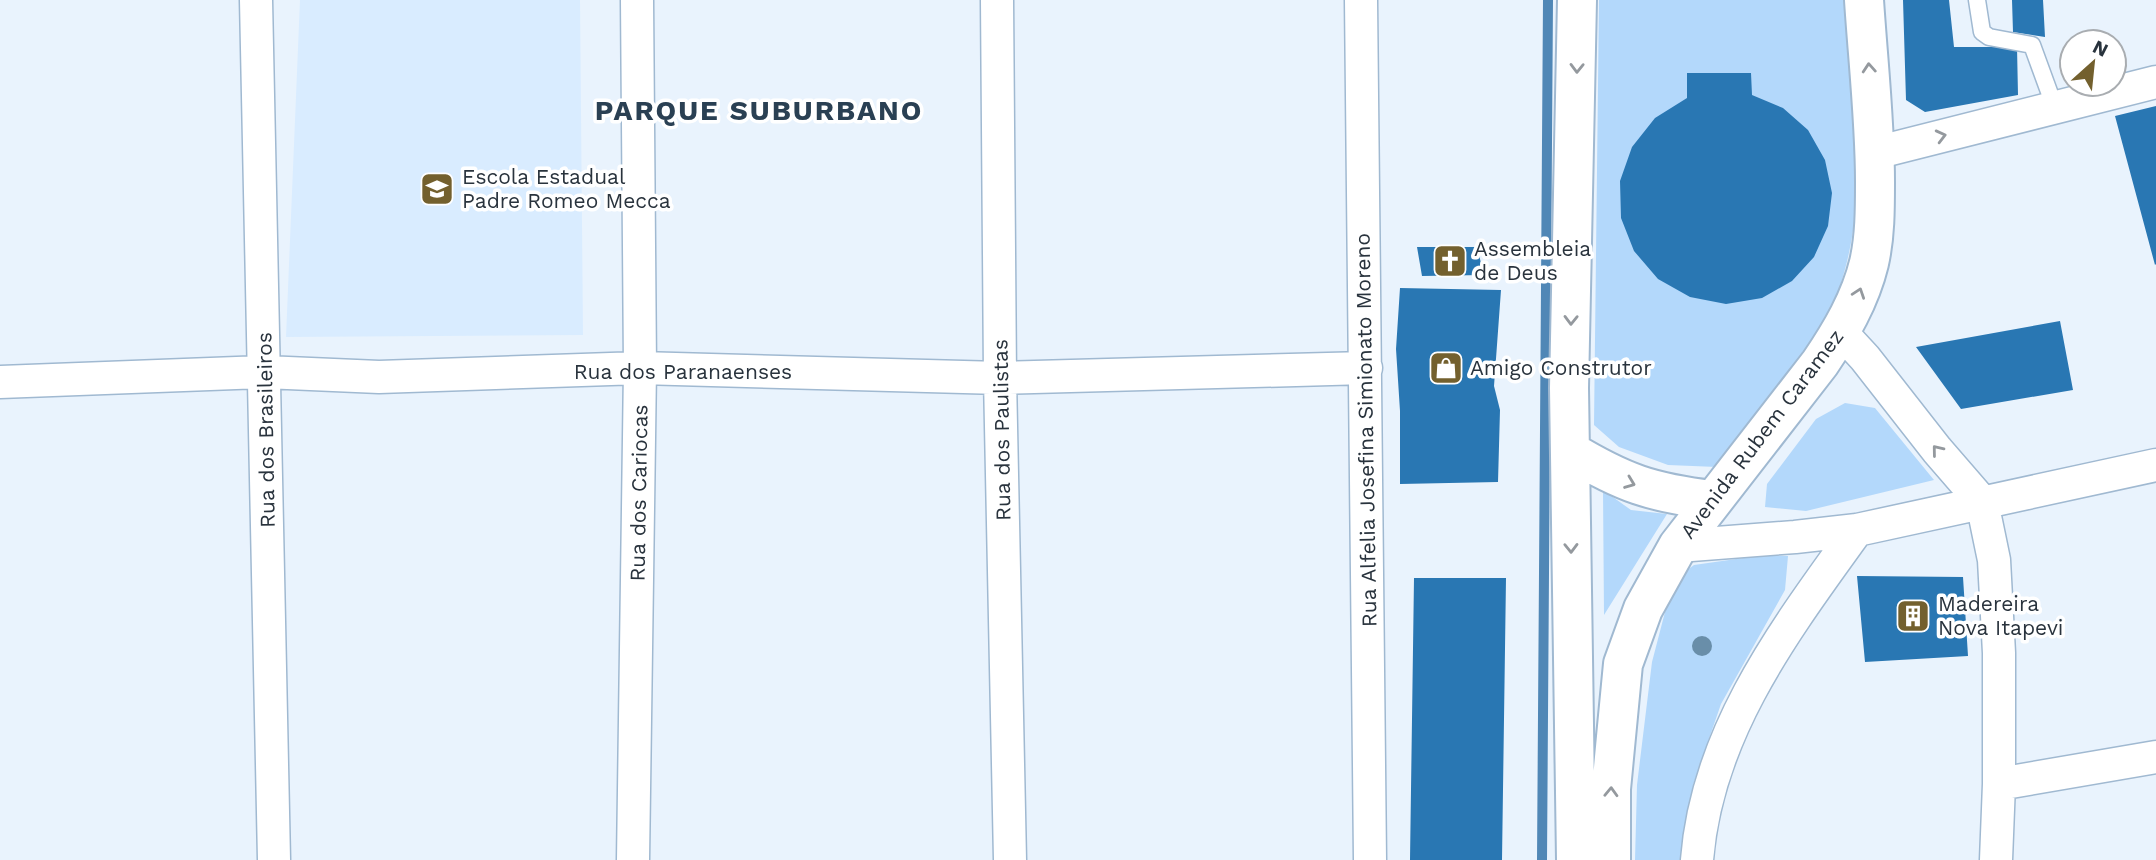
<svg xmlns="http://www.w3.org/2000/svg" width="2156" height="860" font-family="'Work Sans',sans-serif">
	<rect width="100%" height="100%" fill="#e9f3fd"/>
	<!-- built -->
	<path fill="#d9ecff" d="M300,0H580L583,335L286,337Z"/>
	<!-- green -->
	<path fill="#b3d8fb" d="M1599,0H1848C1856,109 1875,225 1823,327L1717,467L1668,465L1619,447L1594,425Z
		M1845,403L1875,408L1934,480L1806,511L1765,507L1767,484L1816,419Z
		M1603,490L1631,510L1667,514L1604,615Z
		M1764,555L1788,556L1785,590L1721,704L1693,785L1683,860H1635L1637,785L1652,662L1665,612L1679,576L1694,565Z"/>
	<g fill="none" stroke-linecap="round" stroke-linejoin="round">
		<!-- stream -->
		<path stroke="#5087b6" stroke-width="10" d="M1542,860L1548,0"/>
	</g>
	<!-- building -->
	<path fill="#2977b3" d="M1903,0H1949L1954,47H2017L2018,95L1925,112L1906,100Z
		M2012,0H2043L2045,37L2013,32Z
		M1687,73H1751L1752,95L1783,108L1808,130L1825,160L1832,193L1828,226L1814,257L1792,281L1762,298L1726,304L1690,297L1658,279L1634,251L1621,218L1620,181L1632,147L1655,118L1687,98Z
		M2156,106V264L2155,265L2115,116Z
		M1417,247H1477L1484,275L1422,276Z
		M1400,288L1501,290L1494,386L1500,410L1498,482L1400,484V411L1396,349Z
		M2060,321L2073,390L1961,409L1916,347Z
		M1857,576L1963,577L1968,656L1865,662Z
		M1414,578H1506L1502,860H1410Z"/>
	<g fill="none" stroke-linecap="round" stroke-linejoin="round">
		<defs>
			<path id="lane" d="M1977,0L1982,32L1989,37L2032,45L2055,108"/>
			<path id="street" d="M256,0L274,860
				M997,0L1000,378L1010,860
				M1361,0L1370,860
				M1875,153L2156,82
				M1841,332L1865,358L1937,450L1982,502L1994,560L1999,653V784L1996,860
				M0,382L265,372L379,377L640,368L1000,378L1366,368
				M1678,546L1795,537L1857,530L2156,465
				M1999,784L2156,757
				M633,860L640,368L637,0
				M1697,860C1707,732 1785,630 1857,530"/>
			<path id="highway" d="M1570,451C1623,483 1652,493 1713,500
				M1576,860L1569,388L1577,0
				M1611,860V789L1623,664L1643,609L1678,546L1820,363C1841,332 1860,300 1869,263C1875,237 1875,209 1875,182C1875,122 1868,61 1864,0"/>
		</defs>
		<!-- lane casing -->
		<use href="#lane" stroke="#a0b9d1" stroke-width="19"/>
		<!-- street casing -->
		<use href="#street" stroke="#a0b9d1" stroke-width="35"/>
		<!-- highway casing -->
		<use href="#highway" stroke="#a0b9d1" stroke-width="42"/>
		<!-- lane -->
		<use href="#lane" stroke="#fff" stroke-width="16"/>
		<!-- street -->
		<use href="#street" stroke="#fff" stroke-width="32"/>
		<!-- highway -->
		<use href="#highway" stroke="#fff" stroke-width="38"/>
	</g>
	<!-- trees -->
	<circle fill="#698ea9" cx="1702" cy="646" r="10"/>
	<!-- one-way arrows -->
	<defs><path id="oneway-chevron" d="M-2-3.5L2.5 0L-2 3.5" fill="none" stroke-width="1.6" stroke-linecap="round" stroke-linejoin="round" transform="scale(1.75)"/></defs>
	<g stroke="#94999e">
		<use href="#oneway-chevron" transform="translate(1577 68) rotate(91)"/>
		<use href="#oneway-chevron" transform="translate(1869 68) rotate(-94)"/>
		<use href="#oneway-chevron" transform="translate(1941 136) rotate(-14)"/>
		<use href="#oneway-chevron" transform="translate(1859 293) rotate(-71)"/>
		<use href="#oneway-chevron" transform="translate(1571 320) rotate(91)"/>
		<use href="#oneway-chevron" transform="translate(1937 450) rotate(-129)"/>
		<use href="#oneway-chevron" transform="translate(1630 483) rotate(21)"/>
		<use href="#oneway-chevron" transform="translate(1571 548) rotate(89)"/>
		<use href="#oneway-chevron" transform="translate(1611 792) rotate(-88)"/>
	</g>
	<!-- icons -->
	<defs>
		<symbol id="school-square" viewBox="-11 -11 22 22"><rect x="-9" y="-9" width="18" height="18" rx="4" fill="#73602e" stroke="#fff"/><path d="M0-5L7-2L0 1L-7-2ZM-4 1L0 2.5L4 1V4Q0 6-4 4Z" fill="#fff"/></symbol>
		<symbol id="church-square" viewBox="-11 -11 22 22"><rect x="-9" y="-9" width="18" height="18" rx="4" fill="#73602e" stroke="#fff"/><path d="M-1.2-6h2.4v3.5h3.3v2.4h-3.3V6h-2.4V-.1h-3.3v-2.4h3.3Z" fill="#fff"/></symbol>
		<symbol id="shop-square" viewBox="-11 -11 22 22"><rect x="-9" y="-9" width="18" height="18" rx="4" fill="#73602e" stroke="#fff"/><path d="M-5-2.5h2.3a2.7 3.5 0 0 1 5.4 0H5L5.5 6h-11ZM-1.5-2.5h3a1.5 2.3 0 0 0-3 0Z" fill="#fff"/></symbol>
		<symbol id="building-square" viewBox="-11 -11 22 22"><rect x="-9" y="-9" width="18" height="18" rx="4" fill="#73602e" stroke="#fff"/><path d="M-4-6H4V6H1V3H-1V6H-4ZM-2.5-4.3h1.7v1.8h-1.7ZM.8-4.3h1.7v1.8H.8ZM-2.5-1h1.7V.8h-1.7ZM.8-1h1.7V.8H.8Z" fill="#fff"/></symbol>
	</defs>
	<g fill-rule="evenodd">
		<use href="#school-square" x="418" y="170" width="38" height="38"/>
		<use href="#church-square" x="1431" y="242" width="38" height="38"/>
		<use href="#shop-square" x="1427" y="349" width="38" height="38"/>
		<use href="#building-square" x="1894" y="597" width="38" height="38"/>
	</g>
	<g text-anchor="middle" stroke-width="7" stroke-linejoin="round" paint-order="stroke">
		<!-- poi labels -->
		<g font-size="21" fill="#29333d" stroke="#fff" text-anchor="start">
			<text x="462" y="184">Escola Estadual<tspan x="462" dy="24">Padre Romeo Mecca</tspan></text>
			<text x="1474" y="256">Assembleia<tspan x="1474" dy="24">de Deus</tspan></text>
			<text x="1470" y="375">Amigo Construtor</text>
			<text x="1938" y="611">Madereira<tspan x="1938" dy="24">Nova Itapevi</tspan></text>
		</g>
		<!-- street labels -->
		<g font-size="21" fill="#29333d" stroke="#fff">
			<text x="683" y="379">Rua dos Paranaenses</text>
			<text transform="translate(266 430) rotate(-91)" y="7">Rua dos Brasileiros</text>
			<text transform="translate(1002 430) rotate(-91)" y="7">Rua dos Paulistas</text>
			<text transform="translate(1366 430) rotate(-91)" y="7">Rua Alfelia Josefina Simionato Moreno</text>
			<text transform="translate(1762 434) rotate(-53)" y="7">Avenida Rubem Caramez</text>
			<text transform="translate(639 493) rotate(-89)" y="7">Rua dos Cariocas</text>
		</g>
		<!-- district labels -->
		<g font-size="28" font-weight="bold" letter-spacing="2" fill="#2a4053" stroke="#fff">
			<text x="759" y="120">PARQUE SUBURBANO</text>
		</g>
	</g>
	<!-- north arrow -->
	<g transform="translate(2093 63) rotate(27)"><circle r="33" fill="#ffffff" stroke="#a9adb1" stroke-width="2"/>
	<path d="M0-5L12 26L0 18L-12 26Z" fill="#73602e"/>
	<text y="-10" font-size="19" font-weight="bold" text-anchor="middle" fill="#29333d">N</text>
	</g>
</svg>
